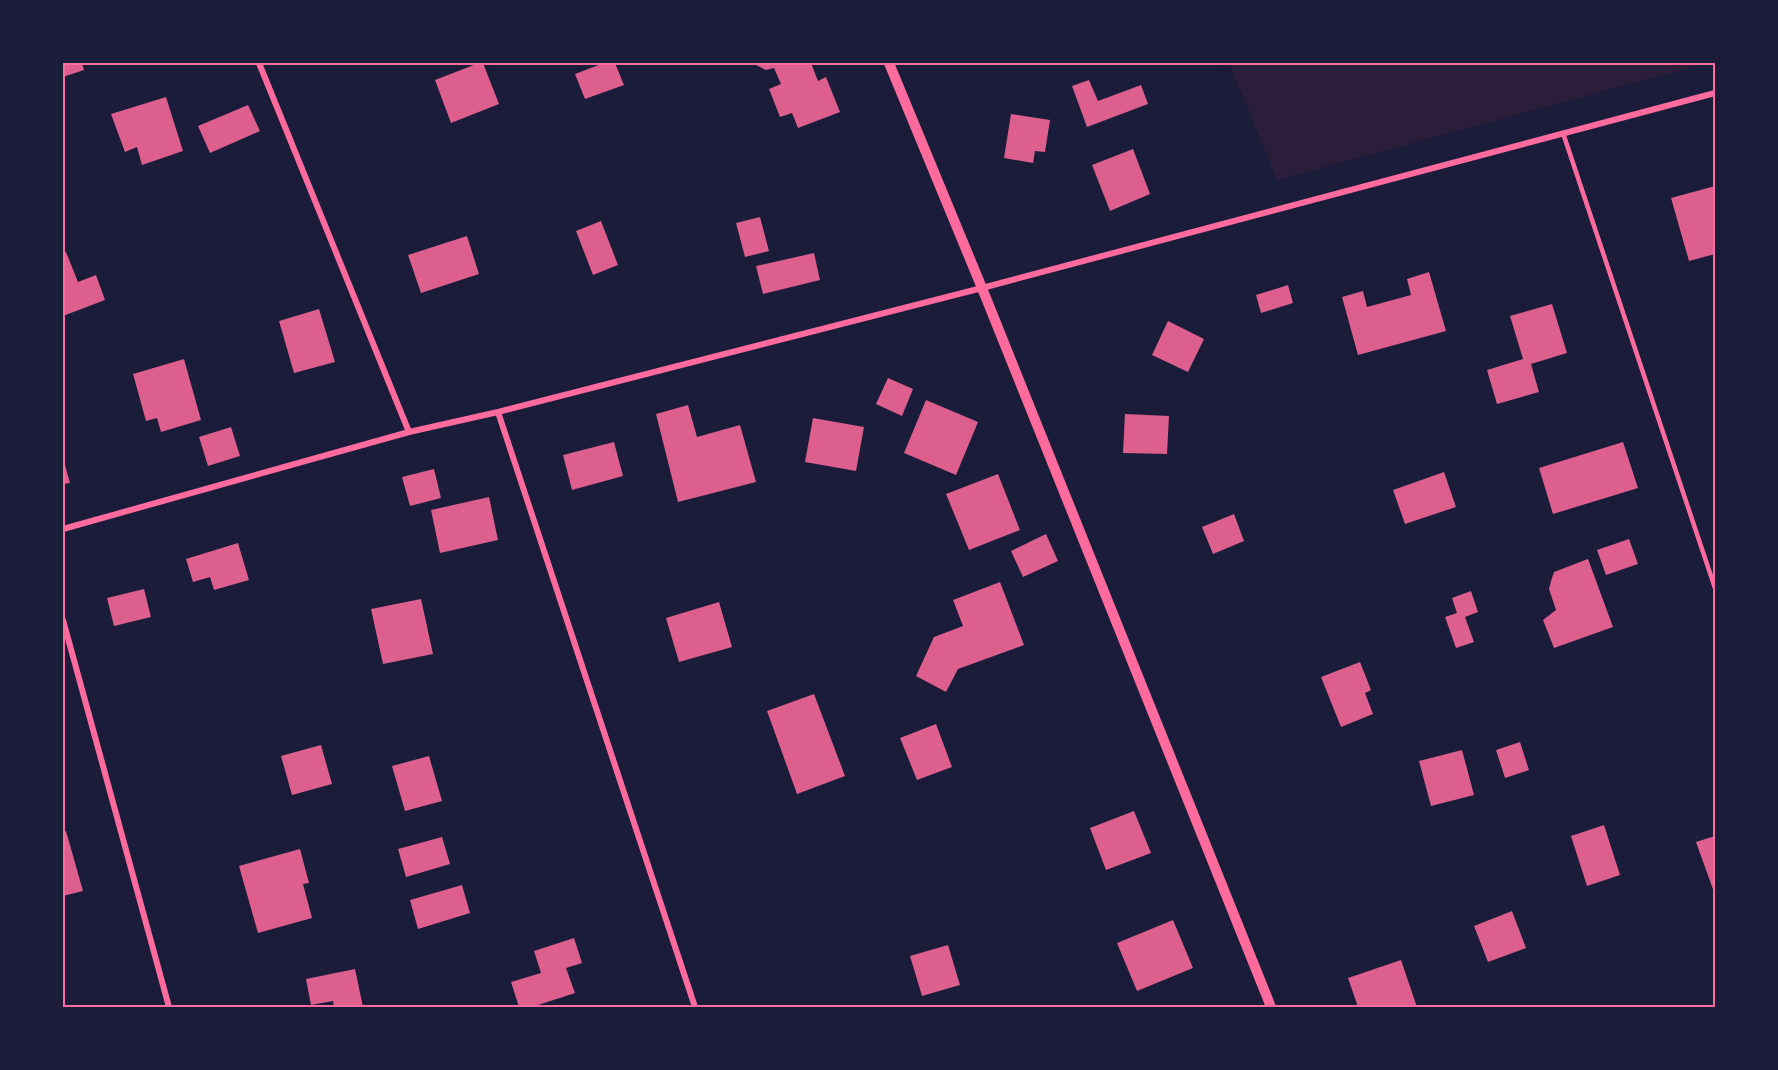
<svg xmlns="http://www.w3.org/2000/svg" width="1778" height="1070" font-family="'Source Serif 4',serif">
	<rect width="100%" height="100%" fill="#1b1b3a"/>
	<!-- green -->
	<path fill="#2a1e3b" d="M1229,63H1707L1277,180Z"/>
	<!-- building -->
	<path fill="#dd5f8e" d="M63,63H82L84,70L63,77Z
		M479,63H483L499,104L451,123L435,80Z
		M604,63H615L624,85L585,99L575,74Z
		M752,63H811L818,81L826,77L840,112L798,128L792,113L780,117L769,89L781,84L774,68L766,70Z
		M1089,80L1098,101L1141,85L1148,104L1087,127L1072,86Z
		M166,97L183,151L142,165L137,147L125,152L111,114Z
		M248,105L260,131L210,153L198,126Z
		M1011,114L1050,120L1045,152L1035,151L1033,163L1004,158Z
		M1133,149L1150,194L1110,211L1092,165Z
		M1715,186V254L1689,261L1671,198Z
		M760,217L769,251L745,257L736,223Z
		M601,221L618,265L593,275L576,231Z
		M467,236L479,274L421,293L408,255Z
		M66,252L78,282L96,275L105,300L63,316V253Z
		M814,253L820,280L763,294L756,266Z
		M1429,272L1446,331L1358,355L1342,297L1363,291L1367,307L1411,295L1407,279Z
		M1288,285L1293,303L1261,313L1256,295Z
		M1552,304L1567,353L1531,364L1539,392L1497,404L1487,370L1523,359L1510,316Z
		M319,309L335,362L294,373L279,321Z
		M1168,321L1204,339L1188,372L1152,355Z
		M184,359L201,420L161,432L157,418L146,421L133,374Z
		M888,378L913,389L902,416L876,404Z
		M926,400L978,422L956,475L904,453Z
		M688,405L697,437L740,425L756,482L678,502L656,414Z
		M1125,414L1169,416L1167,454L1123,453Z
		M813,418L864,427L856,471L805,462Z
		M231,427L240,456L208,466L199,437Z
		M614,442L623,476L572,490L563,455Z
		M1623,442L1638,488L1553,514L1539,468Z
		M63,458L70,483L63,484Z
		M434,469L441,498L410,506L402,477Z
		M1444,472L1456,507L1405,524L1393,490Z
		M998,474L1020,530L969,550L946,494Z
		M489,497L498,540L440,553L431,510Z
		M1234,514L1244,541L1213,554L1202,527Z
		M1046,534L1058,561L1023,577L1011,551Z
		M1629,539L1638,564L1606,575L1597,550Z
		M238,543L249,580L214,590L210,577L193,582L186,559Z
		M1588,559L1613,627L1554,648L1543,620L1556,610L1549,589L1551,581L1554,572Z
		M1000,582L1024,645L958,669L946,692L916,676L934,637L963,626L953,600Z
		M144,589L151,617L114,626L107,598Z
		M1471,591L1478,612L1465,617L1474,642L1456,648L1445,617L1457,613L1452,598Z
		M421,599L433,654L383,664L371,609Z
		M719,602L732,647L679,662L666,618Z
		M1360,662L1371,690L1365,693L1373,714L1341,727L1321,677Z
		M814,694L845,776L797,794L767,711Z
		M936,724L952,767L917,780L900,738Z
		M1520,742L1529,770L1505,778L1496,750Z
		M321,745L332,784L292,795L281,756Z
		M1462,750L1474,795L1431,806L1419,761Z
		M429,756L442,801L405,811L392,766Z
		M1134,811L1151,853L1106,870L1090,828Z
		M1604,825L1620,875L1587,886L1571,836Z
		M63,831H66L83,891L63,896Z
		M1715,836V895L1696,842Z
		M442,837L450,864L406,877L398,849Z
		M300,849L309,883L303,884L312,918L258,933L239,866Z
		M462,885L470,913L418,929L410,900Z
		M1512,911L1526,948L1488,962L1474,926Z
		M1173,920L1193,968L1137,991L1117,943Z
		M574,938L582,963L566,968L575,993L532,1007H519L511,982L541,973L534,951Z
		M948,945L960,985L922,996L910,956Z
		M1401,960L1417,1007H1358L1348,978Z
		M355,969L363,1007H334L333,1001L311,1005L306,979Z"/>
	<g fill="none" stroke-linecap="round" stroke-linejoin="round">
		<!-- service -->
		<path stroke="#ff6b9d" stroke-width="4.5" d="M1563,133L1715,588"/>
		<!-- minor -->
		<path stroke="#ff6b9d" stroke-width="6" d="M259,63L409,432
			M498,412L695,1007
			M63,529L409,432L498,412L982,288L1715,93
			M63,620L169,1007"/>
		<!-- tertiary -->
		<path stroke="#ff6b9d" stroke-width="10" d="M889,63L982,288L1271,1007"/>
	</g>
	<!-- border -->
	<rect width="1778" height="1070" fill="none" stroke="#1b1b3a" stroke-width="129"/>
	<rect x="64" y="64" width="1650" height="942" fill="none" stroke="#ff6b9d" stroke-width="2"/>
</svg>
